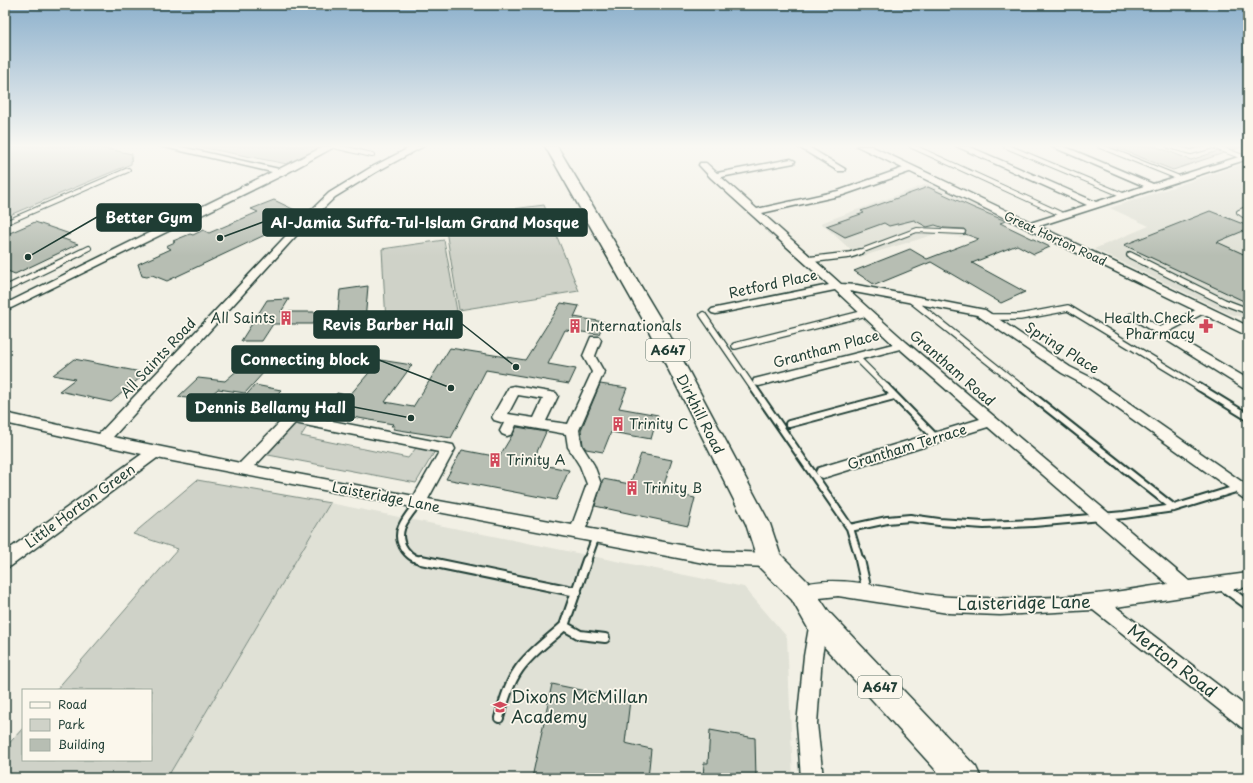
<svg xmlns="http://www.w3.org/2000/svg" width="1253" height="783" font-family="'Playpen Sans',sans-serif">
	<rect width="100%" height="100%" fill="#f2f0e5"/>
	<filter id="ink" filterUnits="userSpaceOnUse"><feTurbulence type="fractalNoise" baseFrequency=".025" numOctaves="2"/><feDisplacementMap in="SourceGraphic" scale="8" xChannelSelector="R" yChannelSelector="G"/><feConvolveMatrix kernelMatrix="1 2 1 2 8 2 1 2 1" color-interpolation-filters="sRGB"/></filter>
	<g filter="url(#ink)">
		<!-- built -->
		<path fill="#e0e1d6" d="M1248,162V318L1230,314L1094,249L1149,226L1110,208Z
			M927,184L1009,220L962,237L936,234L853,259L824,262L819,257L851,250L821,223Z
			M330,503L744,587L787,637L793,778H167Z"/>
		<!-- green -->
		<path fill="#cfd2c8" stroke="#77887e" d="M5,146H94L132,154L131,164L5,217Z
			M195,146H324L287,164Z
			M1112,146H1155L1191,160L1224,149L1216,146H1245L1173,170Z
			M544,205L579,291L459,310L444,218Z
			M444,240L457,311L386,322L382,249Z
			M292,422L308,425L301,436L408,458L416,448L435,451L416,483L263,454Z
			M197,480L330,503L167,778H5V748L23,728V760H151V690H56L178,549L133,534Z"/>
		<!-- building -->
		<path fill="#b7beb3" stroke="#1f3d34" d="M928,187L974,208L1006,221L1000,223L1050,247L1034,254L1017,245L972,263L1025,292L1001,303L931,262L875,285L854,271L910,249L927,259L979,239L965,234L966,231L964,229L944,228L935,225L927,227L914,220L889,226L884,223L845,237L826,226L864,213L861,211Z
			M274,200L299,212L288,217L292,219L264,231L269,233L167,281L152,275L147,277L142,276L138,264L171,249L166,246L175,242L173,241L190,234L193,235L203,230L209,233L258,212L251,209Z
			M1210,211L1248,226V229L1217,242L1248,256V303L1124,245Z
			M35,222L70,234L61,238L78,244L15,274L5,270V235Z
			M368,286L365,321L337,324L340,290Z
			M289,299L281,312H321L313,324H273L262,341H241L267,300Z
			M561,303L579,306L574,317L604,322L599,334L565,330L548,364L576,369L569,384L486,370L451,438L393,429L395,426H391L393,424L324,412L337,393L349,396L380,360L412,365L385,402L413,407L450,348L525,360Z
			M74,359L146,373L111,402L59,391L75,379L53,375Z
			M240,368L265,371L245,393L218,389L205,400L178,397L198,378L225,381Z
			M600,384L627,388L619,408L658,415L651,439L611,432L603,452L586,449L583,445L581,430Z
			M255,385L281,390L261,411L236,407Z
			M517,427L546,432L532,463L569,470L556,500L446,479L462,450L499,457Z
			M641,454L672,460L662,491L695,498L688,526L595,506L603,479L630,484Z
			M552,684L630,700L625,743L651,749L648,778H532Z
			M710,730L755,738L756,778H703L704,763H708Z"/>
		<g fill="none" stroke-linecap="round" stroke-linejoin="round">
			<defs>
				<path id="service-far3" d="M334,146L372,155
					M912,146L1063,215
					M1006,146L1123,195
					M1100,146L1177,177
					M1169,146L1191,152L1213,146L1243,157
					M1248,208L1239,212L1248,218
					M5,223L128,170
					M79,253L89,248
					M856,253L917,230L963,232"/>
				<path id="service-far2" d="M1130,255L1224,302L1248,311
					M807,260L850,255L859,252
					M5,289L82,252
					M910,299L1022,388
					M703,315L753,388
					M988,317H1020L1068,308L1200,388
					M735,346L866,313
					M856,357L887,388"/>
				<path id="service-far1" d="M753,387L850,528L860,561
					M886,387L936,438
					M1021,387L1174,508
					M1199,387L1248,417
					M789,424L894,396
					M418,503C407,517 392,532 405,550C411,558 417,560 426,561
					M850,528L887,520L910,518L939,522L984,525L1034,523L1124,515L1174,508L1239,488
					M587,561L596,536"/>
				<path id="service" d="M421,560L577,592
					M587,560L564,626L580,635L605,638
					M860,560L867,591
					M1222,586L1248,605
					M499,718C504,701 509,683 519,669C531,652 549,640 564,626"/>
				<path id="minor" d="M160,146H177L279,169L325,146H336L285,174L5,311V304L272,172Z
					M413,146H424L376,172L335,197L305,226L113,437L240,463L287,415L292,413L453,445L455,449L428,499L572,525L587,484L580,466L568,447L566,434L516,425L512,434L507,436L502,434L500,431L504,423L494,420L492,417L509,387L514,386L556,393L558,396L546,421L568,424L592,372L583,356L591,337H599L601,340L595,356L604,372L579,430L582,446L594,465L601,484L586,528L714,551L769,553L775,555L777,560L775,565L769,567L714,565L157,458L11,566L5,568V552L142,454L5,423V413L99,434L299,222L329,193L370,168ZM518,395L543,399L534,418L508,414ZM295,423L439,452L414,496L255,466Z
					M797,146H807L845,169L844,171H838Z
					M956,146H968L1096,202L1144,186L1051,146H1063L1153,184L1248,154V159L1030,229L1025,226L1027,224L1087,205Z
					M791,159L795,161L794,163L721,177L757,209L838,191L906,167H912L913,169L912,171L843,195L762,213L841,284L857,285L985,310L1070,367L1096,380L1248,486V500L1243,498L1086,386L1062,373L977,315L849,291L906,342L1189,581L1248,573V587L1116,607L1248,708V730L1241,727L1093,610L1000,615L948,613L838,596L801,600L795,597L792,592L795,587C841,570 903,595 951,597C999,599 1048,599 1096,594C1120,592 1144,587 1168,584L988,427L823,478L818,476L816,472L818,468L980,419L900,349L759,386L754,385L753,382L754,379L893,344L835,290L716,314L712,313L710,311L712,309L716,308L829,285L711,178L699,165L700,163H706L717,173Z
					M1202,307L1206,308L1208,310L1206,312L1168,332L1248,379V389L1243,388L1128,316L1130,314H1138L1160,327Z
					M819,613L825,615L828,621L822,656L817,724L823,778H801L797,724L804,656L810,621L813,615Z"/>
				<path id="tertiary" d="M857,146H871L1248,326V336Z"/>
				<path id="primary" d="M545,146H557L664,325L770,524L780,554L810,584L829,612L976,767L981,778H943L809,630L792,600L760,568L746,524L646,325Z"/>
			</defs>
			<!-- service-far3 casing -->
			<use href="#service-far3" stroke="#1f3d34" stroke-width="6"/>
			<!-- service-far2 casing -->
			<use href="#service-far2" stroke="#1f3d34" stroke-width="8"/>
			<!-- service-far1 casing -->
			<use href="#service-far1" stroke="#1f3d34" stroke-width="10"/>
			<!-- service casing -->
			<use href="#service" stroke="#1f3d34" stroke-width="12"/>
			<!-- minor casing -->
			<use href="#minor" stroke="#1f3d34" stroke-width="3"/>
			<!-- tertiary casing -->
			<use href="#tertiary" stroke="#1f3d34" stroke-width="3"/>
			<!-- primary casing -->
			<use href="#primary" stroke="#1f3d34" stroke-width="3"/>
			<!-- service-far3 -->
			<use href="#service-far3" stroke="#fbf7ec" stroke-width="4"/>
			<!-- service-far2 -->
			<use href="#service-far2" stroke="#fbf7ec" stroke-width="5.5"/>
			<!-- service-far1 -->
			<use href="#service-far1" stroke="#fbf7ec" stroke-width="6"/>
			<!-- service -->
			<use href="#service" stroke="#fbf7ec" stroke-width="8"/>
			<!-- minor -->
			<use href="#minor" fill="#fbf7ec" fill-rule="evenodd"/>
			<!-- tertiary -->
			<use href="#tertiary" fill="#fbf7ec" fill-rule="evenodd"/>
			<!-- primary -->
			<use href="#primary" fill="#fbf7ec" fill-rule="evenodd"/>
		</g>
	</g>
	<!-- sky -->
	<linearGradient id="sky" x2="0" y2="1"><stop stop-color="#8cb0cc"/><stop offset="0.57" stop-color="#f9f8f3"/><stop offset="1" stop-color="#f9f8f3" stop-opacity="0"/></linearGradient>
	<rect width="1253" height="256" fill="url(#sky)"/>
	<!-- icons -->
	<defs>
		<symbol id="building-bare" viewBox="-9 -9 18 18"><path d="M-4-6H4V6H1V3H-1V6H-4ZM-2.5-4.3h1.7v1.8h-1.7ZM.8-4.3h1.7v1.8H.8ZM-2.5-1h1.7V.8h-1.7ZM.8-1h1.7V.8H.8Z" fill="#d1495b" stroke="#fbf7ec" stroke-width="2.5" paint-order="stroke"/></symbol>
		<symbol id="pharmacy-bare" viewBox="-9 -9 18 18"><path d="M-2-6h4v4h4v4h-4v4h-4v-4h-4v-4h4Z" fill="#d1495b" stroke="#fbf7ec" stroke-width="2.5" paint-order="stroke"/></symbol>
		<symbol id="school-bare" viewBox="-9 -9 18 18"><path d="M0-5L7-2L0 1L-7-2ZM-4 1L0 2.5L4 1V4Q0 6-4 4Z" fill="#d1495b" stroke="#fbf7ec" stroke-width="2.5" paint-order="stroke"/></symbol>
	</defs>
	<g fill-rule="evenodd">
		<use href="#building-bare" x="276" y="308" width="20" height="20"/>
		<use href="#building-bare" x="565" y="316" width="20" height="20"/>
		<use href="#pharmacy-bare" x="1196" y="316" width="20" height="20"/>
		<use href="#building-bare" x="608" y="414" width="20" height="20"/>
		<use href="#building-bare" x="485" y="450" width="20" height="20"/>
		<use href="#building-bare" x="622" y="478" width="20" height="20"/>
		<use href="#school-bare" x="490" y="697" width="20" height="20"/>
	</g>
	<g text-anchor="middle" stroke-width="3.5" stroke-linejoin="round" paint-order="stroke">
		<!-- far-street labels -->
		<g font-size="12" fill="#1f3d34" stroke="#fbf7ec">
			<text transform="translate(1055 239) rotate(25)" y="4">Great Horton Road</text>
		</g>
		<!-- shield labels -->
		<g fill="#fbf7ec" stroke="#61756b" stroke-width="1">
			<rect x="646" y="339" width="44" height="22" rx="3"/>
			<rect x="858" y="676" width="44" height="22" rx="3"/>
		</g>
		<g font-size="13" font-weight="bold" fill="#1f3d34">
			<text x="668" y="355">A647</text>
			<text x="880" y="692">A647</text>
		</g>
		<!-- street labels -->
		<g font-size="14" fill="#1f3d34" stroke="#fbf7ec">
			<text transform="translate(773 284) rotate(-12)" y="5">Retford Place</text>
			<text transform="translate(1062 348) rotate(32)" y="5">Spring Place</text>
			<text transform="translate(826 349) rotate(-15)" y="5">Grantham Place</text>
			<text transform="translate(158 358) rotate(-47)" y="5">All Saints Road</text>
			<text transform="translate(952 368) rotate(41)" y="5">Grantham Road</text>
			<text transform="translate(700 414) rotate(63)" y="5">Dirkhill Road</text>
			<text transform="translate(907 447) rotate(-17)" y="5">Grantham Terrace</text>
			<text transform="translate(386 497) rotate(11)" y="5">Laisteridge Lane</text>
			<text transform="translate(80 506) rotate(-36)" y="5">Little Horton Green</text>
		</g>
		<!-- poi labels -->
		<g font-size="14" fill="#1f3d34" stroke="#fbf7ec" text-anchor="start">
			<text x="275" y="323" text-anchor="end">All Saints</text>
			<text x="1195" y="323" text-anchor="end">Health Check<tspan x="1195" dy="16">Pharmacy</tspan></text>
			<text x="586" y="331">Internationals</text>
			<text x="629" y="429">Trinity C</text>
			<text x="506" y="465">Trinity A</text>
			<text x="643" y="493">Trinity B</text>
		</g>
		<!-- near-street labels -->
		<g font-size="17" fill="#1f3d34" stroke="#fbf7ec">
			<text transform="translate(1024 603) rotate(-1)" y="6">Laisteridge Lane</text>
			<text transform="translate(1172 661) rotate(38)" y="6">Merton Road</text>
		</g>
		<!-- near-poi labels -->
		<g font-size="17" fill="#1f3d34" stroke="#fbf7ec" text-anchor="start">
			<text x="511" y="703">Dixons McMillan<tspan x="511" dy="20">Academy</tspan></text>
		</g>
	</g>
	<!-- callouts -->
	<path fill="none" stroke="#1f3d34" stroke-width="1.5" d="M28 257L97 217M220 238L263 222M516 367L462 324M451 388L379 360M411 418L354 407"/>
	<g fill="#1f3d34" stroke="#fbf7ec" stroke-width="1.5">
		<circle cx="28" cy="257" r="4"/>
		<circle cx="220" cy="238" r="4"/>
		<circle cx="516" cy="367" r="4"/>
		<circle cx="451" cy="388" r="4"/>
		<circle cx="411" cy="418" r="4"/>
	</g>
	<g fill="#1f3d34" stroke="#1f3d34" stroke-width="1.5">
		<rect x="97" y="204" width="104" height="27" rx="4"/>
		<rect x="263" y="209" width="324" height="27" rx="4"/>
		<rect x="314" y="311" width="148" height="27" rx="4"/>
		<rect x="232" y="346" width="147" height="27" rx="4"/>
		<rect x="187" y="394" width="167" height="27" rx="4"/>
	</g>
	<g font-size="15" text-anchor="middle" font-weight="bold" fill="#fff">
		<text x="149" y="223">Better Gym</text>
		<text x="425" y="228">Al-Jamia Suffa-Tul-Islam Grand Mosque</text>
		<text x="388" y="330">Revis Barber Hall</text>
		<text x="305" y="365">Connecting block</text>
		<text x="270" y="413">Dennis Bellamy Hall</text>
	</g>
	<!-- margin -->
	<rect width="1253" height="783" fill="none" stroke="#fbf7ec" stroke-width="20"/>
	<rect x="10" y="10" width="1233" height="763" fill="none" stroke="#1f3d34" stroke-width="1.5" filter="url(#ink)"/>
	<!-- legend -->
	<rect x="22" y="689" width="130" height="72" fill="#fbf7ec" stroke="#a3ada2"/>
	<rect x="30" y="702" width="20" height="6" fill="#fbf7ec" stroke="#a3ada2"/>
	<text x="58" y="709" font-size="12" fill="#1f3d34">Road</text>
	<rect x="30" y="719" width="20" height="12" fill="#cfd2c8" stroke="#a3ada2"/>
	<text x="58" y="729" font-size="12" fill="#1f3d34">Park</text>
	<rect x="30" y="739" width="20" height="12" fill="#b7beb3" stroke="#a3ada2"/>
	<text x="58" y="749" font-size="12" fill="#1f3d34">Building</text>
</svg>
